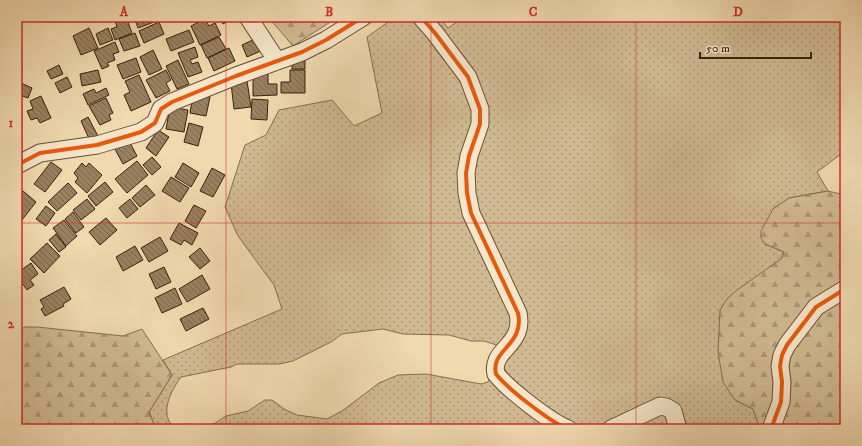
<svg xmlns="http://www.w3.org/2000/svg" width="862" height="446" font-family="'IM FELL DW Pica',serif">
	<defs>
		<pattern id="grass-dots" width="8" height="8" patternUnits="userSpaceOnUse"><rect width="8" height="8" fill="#d1ba93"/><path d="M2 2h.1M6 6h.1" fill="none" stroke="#ab9776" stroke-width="1.8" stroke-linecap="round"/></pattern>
		<pattern id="forest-firs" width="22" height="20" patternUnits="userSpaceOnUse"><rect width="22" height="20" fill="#d1ba93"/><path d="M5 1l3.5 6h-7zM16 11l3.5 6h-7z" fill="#ab9776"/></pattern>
		<pattern id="building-back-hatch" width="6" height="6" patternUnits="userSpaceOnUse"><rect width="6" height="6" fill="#998061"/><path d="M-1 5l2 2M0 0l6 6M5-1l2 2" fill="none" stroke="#7e684e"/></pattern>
	</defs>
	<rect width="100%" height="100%" fill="#f0d9af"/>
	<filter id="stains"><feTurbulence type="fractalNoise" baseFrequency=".005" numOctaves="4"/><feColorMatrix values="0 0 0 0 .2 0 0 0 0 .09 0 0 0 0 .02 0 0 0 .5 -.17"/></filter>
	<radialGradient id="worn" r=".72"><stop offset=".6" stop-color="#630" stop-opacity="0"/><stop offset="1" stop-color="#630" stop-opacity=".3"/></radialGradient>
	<!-- grass -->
	<path fill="url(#grass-dots)" stroke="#866d50" d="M395,17H439L448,28L465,17H845V151L817,172L828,191L789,198L773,209L765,244L784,252L781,259L727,299L735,400L753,409L760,429H206L226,416L248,411L265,400H272L284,409L297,415L327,419L342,411L379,383L398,375L426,374L481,384L488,382L503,347L484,341H471L449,335L403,334L383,329L342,334L331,342L293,361L279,364H237L231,367L181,377C170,392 158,416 176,429H156L149,412L172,375L163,360L282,309L274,285L238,236L225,207L245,145L266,135L279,110L332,100L354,126L382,113L367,37Z"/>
	<!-- forest -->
	<path fill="url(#forest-firs)" stroke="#866d50" d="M270,17H338L293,46L269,18Z
		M828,191L845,195V429H760L753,409L735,400L723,382L718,352L720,310L727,299L737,290L781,259L784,252L765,244L761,238V231L773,209L789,198Z
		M24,327H37L123,336L142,329L172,375L149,412L156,429H17V335Z"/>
	<!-- building -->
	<path fill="url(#building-back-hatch)" stroke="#3a200c" d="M123,17H126L132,33L115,40L111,29L117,27L115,20Z
		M134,17H152L154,22L138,28Z
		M219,17H235L223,24Z
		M205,19L209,26L215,23L221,35L200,45L191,26Z
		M159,22L164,34L144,43L139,31Z
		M89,28L98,48L81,55L73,36Z
		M108,28L113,40L100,45L96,34Z
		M189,30L194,42L171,51L166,39Z
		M135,33L140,46L124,51L119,39Z
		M219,37L226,49L207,58L201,45Z
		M257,38L263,50L247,57L242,45Z
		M115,42L119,52L113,54L115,60L107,63L109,66L102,69L94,51Z
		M195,47L198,57L190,60L192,64L198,62L202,72L188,77L178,53Z
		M229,48L235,61L214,71L208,58Z
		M153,50L162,69L149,75L140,57Z
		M136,58L141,72L123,79L117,65Z
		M178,60L189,84L177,89L166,66Z
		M292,60H305V69H292Z
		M59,65L63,74L51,79L47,71Z
		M98,70L101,82L82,86L80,74Z
		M166,70L171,80L166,83L170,91L156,98L146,80Z
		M290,70H305V93H281V82H290Z
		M253,72L268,73V84H277V95L253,96Z
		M139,75L151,102L131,111L124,95L130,92L125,81Z
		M67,77L72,87L60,93L55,83Z
		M247,81L251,107L234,109L231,83Z
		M19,82L32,88L28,98L17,94Z
		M106,88L109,95L88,105L83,94L94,89L96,93Z
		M193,95L210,97L206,116L190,113Z
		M41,96L51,118L40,123L37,118L31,120L27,111L33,109L30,101Z
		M106,98L113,113L109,115L111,120L100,125L89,106Z
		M252,99L268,100L267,120L251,119Z
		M170,107L188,110L184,132L166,129Z
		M88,117L99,138L91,143L81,121Z
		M189,123L203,127L198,146L184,142Z
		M158,130L169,137L156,156L146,148Z
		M129,141L137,156L123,164L115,149Z
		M152,157L161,167L152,175L143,165Z
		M137,161L148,175L127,193L115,179Z
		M51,162L62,170L45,192L34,184Z
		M82,163L86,167L89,163L102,175L87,193L75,182L78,178L74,173Z
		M183,163L199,173L191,187L175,177Z
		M212,168L225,175L213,197L200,191Z
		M171,177L189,188L180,202L162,191Z
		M105,182L113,192L96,206L88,196Z
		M68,183L77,193L57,211L48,202Z
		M146,185L155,195L140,207L132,198Z
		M23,191L36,202L22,220L17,216V199Z
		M87,199L95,209L81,220L73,210Z
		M130,199L138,209L127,218L119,208Z
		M194,205L206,211L196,228L185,221Z
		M46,206L55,213L46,226L36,219Z
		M73,212L84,227L76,233L65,219Z
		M106,218L117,230L100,245L89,232Z
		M64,220L77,236L66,246L53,228Z
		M179,223L198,233L192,245L184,240L181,245L170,239Z
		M56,234L66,247L59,252L49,240Z
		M160,237L168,251L149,262L141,248Z
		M47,243L60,256L44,273L30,259Z
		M135,246L143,260L123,271L116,257Z
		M200,248L210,261L200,269L189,257Z
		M31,263L38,274L30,280L34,285L27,290L17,276V273Z
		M164,267L171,282L156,289L149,274Z
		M202,275L210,289L187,302L179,289Z
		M64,287L71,299L63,304L64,306L45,316L41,309L44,307L40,300Z
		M175,288L182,304L162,313L155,298Z
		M203,308L209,319L186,331L180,319Z"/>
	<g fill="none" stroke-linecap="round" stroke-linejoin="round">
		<defs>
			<path id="minor" d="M248,17L277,61
				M421,17L435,33L468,77L480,109V124L469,156L466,173L467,193L471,213L518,313C525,346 490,349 496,374C508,389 550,422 568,429
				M17,165L40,153L97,145L141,132L155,123L161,109L172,102L236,76L302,52L326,40L363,17
				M611,429L660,406L666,407L673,411L678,429
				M771,429L781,402L782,382L780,366L782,355L787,345L816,307L845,289"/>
		</defs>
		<!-- minor casing -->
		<use href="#minor" stroke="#684e35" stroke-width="19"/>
		<!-- minor -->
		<use href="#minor" stroke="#f5e6cb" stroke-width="17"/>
		<defs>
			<path id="cycleway" d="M421,17L435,33L468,77L480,109V124L469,156L466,173L467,193L471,213L518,313C525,346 490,349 496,374C508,389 550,422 568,429
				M17,165L40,153L97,145L141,132L155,123L161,109L172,102L236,76L302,52L326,40L363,17
				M771,429L781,402L782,382L780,366L782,355L787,345L816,307L845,289"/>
		</defs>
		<!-- cycleway casing -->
		<use href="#cycleway" stroke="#f5e6cb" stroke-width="6"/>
		<!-- cycleway -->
		<use href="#cycleway" stroke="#e8590c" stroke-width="4"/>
	</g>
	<!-- grid -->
	<path fill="none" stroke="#d62828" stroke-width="1" stroke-opacity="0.55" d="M226,17V429M431,17V429M636,17V429M17,223H845"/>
	<!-- margin -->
	<rect width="862" height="446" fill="none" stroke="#f0d9af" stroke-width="44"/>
	<!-- scale -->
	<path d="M700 52v6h111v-6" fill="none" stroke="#3a200c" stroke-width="2"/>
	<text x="706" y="52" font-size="12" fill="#3a200c" stroke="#f5e6cb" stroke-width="3" paint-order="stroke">50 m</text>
	<rect x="22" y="22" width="818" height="402" fill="none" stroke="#d62828" stroke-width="1.5"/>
	<g font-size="13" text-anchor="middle" font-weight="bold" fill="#d62828">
		<text x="124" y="16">A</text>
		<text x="329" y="16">B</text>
		<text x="533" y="16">C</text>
		<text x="738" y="16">D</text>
		<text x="11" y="127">1</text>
		<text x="11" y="328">2</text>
	</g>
	<rect width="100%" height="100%" filter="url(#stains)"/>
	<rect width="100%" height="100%" fill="url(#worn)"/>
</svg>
